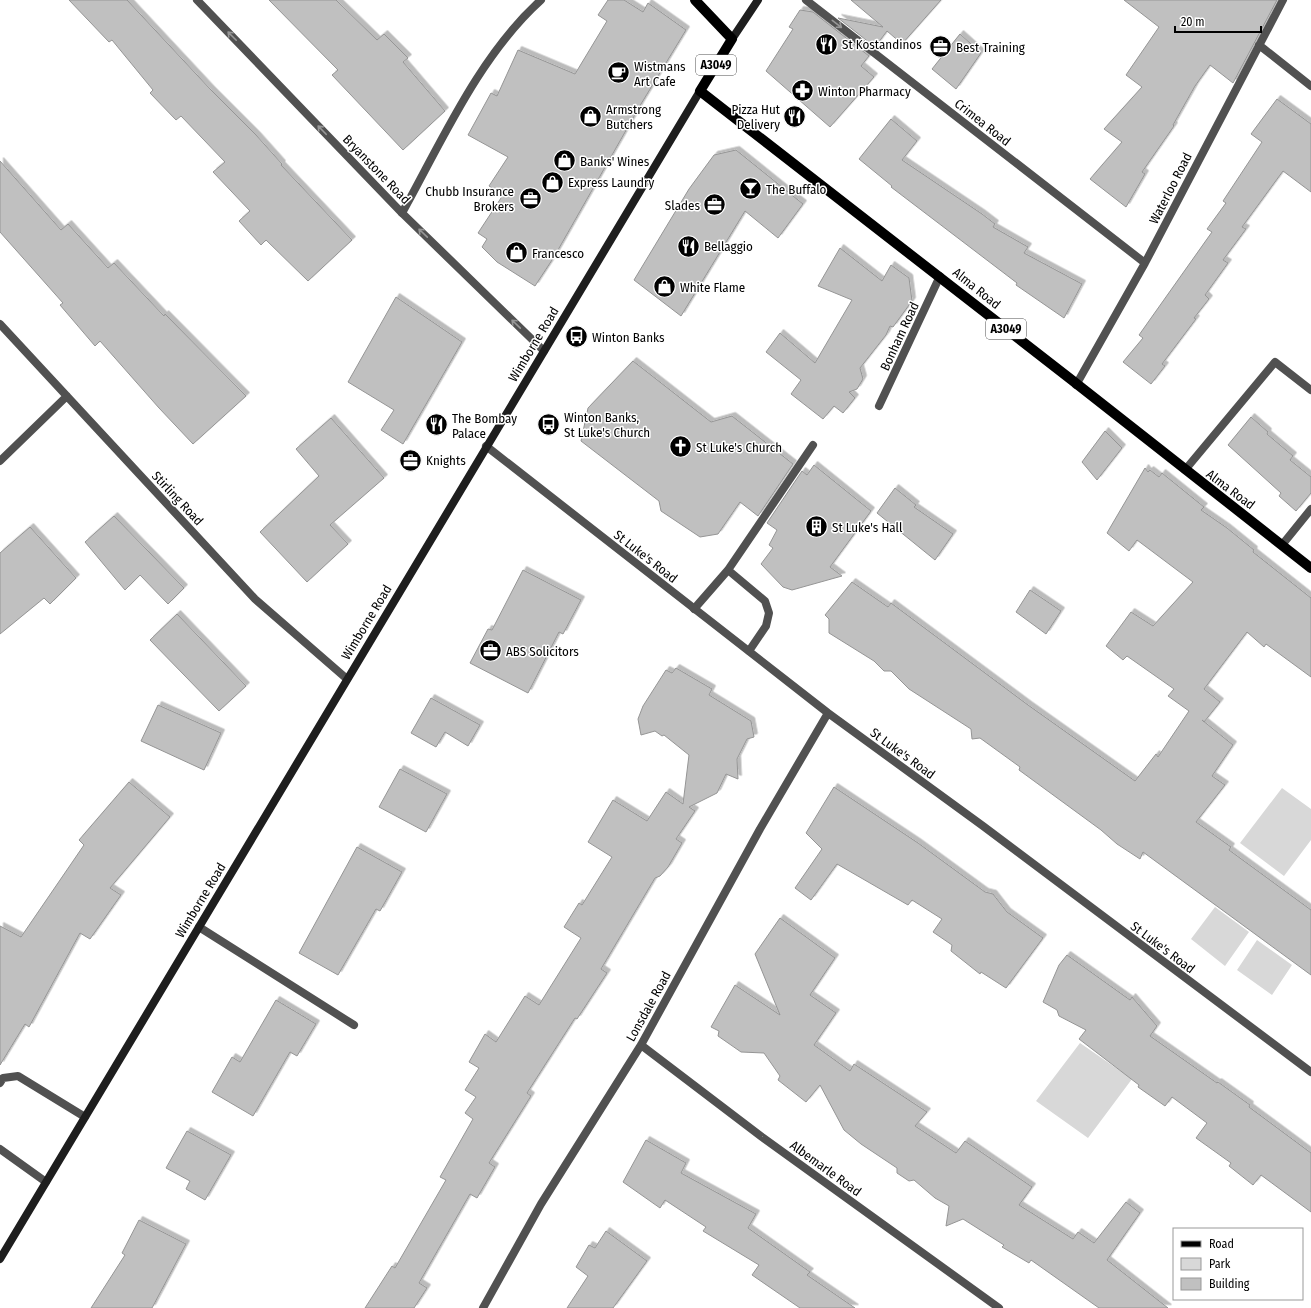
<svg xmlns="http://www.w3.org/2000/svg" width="1311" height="1308" font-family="'Fira Sans Condensed',sans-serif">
	<defs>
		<filter id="shadow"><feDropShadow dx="3.5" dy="-3.5" stdDeviation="0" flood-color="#0004"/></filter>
	</defs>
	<rect width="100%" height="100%" fill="#fff"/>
	<!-- green -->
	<path fill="#d8d8d8" d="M1282,788L1311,809V840L1284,876L1240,843Z
		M1215,907L1249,932L1225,966L1191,939Z
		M1257,940L1292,965L1272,995L1237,970Z
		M1080,1043L1132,1079L1088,1138L1036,1101Z"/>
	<!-- building -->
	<path fill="#c0c0c0" stroke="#959595" filter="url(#shadow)" d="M69,0H127L211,90L256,135L282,164L281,165L352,240L308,281L266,240L261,245L239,221L250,211L213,172L225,162L181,116L176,120L150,93L153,90L112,40L109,42Z
		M269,0H336L377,40L384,34L408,58L403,62L445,111L403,150L332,75L338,70Z
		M608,0H624L643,12L648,3L686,30L641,104L554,257L535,286L497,262L482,247L487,239L478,233L503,195L489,186L508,157L468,135L491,93L497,96L518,50L575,74L607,21L598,15Z
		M851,0H941L902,44L887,31L875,47L838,18L883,27Z
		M1124,0H1277L1233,83L1210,65L1195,86L1173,125L1174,126L1142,172L1145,174L1126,207L1090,179L1122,142L1104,129L1142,87L1126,75L1159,27Z
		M800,10L813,12L869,56L861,66L874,77L830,127L766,71L793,29L789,27Z
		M960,34L981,53L956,89L932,69Z
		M1277,99L1311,124V192L1283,171L1242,227L1246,229L1223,260L1228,263L1205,295L1209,299L1194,318L1196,319L1162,364L1165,366L1151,384L1123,362L1143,338L1139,335L1212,232L1207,229L1226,203L1223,201L1262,142L1251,134Z
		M891,119L917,141L902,160L982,214L995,224L993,227L1028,247L1024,253L1082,284L1064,318L1016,285L1017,283L891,187L892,186L859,159Z
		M736,150L803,204L778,238L745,211L681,316L634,280L689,189L714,155Z
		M0,161L61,230L68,224L108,268L114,263L164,316L165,314L246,396L193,444L159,408L100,341L95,346L60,305L63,303L0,232Z
		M840,248L882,281L891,265L909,278L912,301L893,327L890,326L886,335L860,368L863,379L857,389L849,392L855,398L843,413L834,406L823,419L791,394L801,380L766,352L780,333L815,363L852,300L818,286Z
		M396,297L462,342L403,444L381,430L394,410L348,382Z
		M633,361L711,422L732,416L793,464L758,516L740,502L718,534L700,537L661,511L659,501L581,441L588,408Z
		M1251,417L1268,432L1267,434L1293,456L1290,460L1311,477V493L1296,511L1279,496L1281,493L1228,445Z
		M331,418L384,478L330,525L348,544L307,582L260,532L319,476L296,449Z
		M1105,431L1122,448L1097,480L1082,462Z
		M814,465L871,511L830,567L842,576L792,590L783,587L761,564L773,548L769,545L777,530L767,523L802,471L807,475Z
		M1145,468L1148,472L1150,470L1159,477L1162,473L1204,507L1201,510L1227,528L1254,550L1253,552L1311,598V677L1266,644L1264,647L1247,632L1204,689L1220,702L1204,722L1202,720L1233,745L1212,776L1225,785L1196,822L1231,847L1229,850L1311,910V975L1143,852L1140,859L1117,844L1101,830L1019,770L1020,767L980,738L972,739L971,729L909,689L891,671H884L874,661L829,633V619L825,615L852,582L888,607L891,603L1028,705L1135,781L1156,754L1158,757L1189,711L1168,696L1174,689L1127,656L1123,660L1106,646L1131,612L1153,626L1193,582L1137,540L1129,551L1107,533Z
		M895,488L916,505L914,507L953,534L935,560L877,513Z
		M114,516L184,588L168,604L140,575L125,590L85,542Z
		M30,527L76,578L50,604L44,598L0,634V553Z
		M523,570L581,600L563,634L559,632L528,693L470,663L488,629L492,630Z
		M1030,590L1061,611L1046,634L1016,612Z
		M177,614L246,686L219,711L150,640Z
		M676,668L712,689L709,695L751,721L754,737L747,739L737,759L738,779L726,774L717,793L689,807L695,811L676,839L682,843L668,867L660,876L655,878L601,969L607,973L577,1019L575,1018L527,1093L531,1096L489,1163L495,1167L477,1198L470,1194L419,1283L427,1288L414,1308H365L392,1266L395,1268L446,1180L440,1177L473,1119L465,1113L476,1097L465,1090L479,1068L469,1062L485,1034L496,1042L525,996L539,1005L581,938L564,927L579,903L582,905L612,857L588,842L613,800L647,821L666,792L683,804L689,755L664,735L662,736L655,731L641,735L638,719L643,706L666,670L672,673Z
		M431,698L480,725L468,746L445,732L436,747L411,733Z
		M158,705L221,733L204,770L141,741Z
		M400,769L447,794L426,832L379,807Z
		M129,782L170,817L110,888L121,895L90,939L80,933L29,1027L25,1024L0,1065V926L21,937L84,845L79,840Z
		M834,787L918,843L985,892L993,894L1007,912L1043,938L1006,988L981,972L980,974L951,951L952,945L933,932L942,919L912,900L908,905L837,864L811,900L795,888L822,849L806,833Z
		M357,847L402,872L380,911L376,909L338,975L299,953Z
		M780,918L835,958L810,995L836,1013L814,1045L850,1071L854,1064L927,1112L915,1126L956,1153L965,1141L1032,1187L1019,1205L1073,1239L1078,1232L1094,1243L1126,1202L1140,1213L1107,1260L1168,1308H1099L1031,1260L1029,1263L1002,1247L1004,1245L963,1219L946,1226L949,1206L935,1198L914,1180L909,1181L897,1173V1168L861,1144L844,1130L820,1085L806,1102L778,1080L780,1076L764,1053L741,1052L718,1036L719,1031L711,1027L735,985L780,1015L755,954Z
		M1067,955L1130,1000L1132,997L1157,1026L1150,1036L1217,1083L1218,1082L1250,1105L1249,1107L1311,1153V1212L1261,1175L1253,1185L1229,1166L1231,1163L1196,1138L1207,1123L1172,1097L1165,1106L1138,1087L1139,1085L1079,1039L1086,1030L1059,1016L1057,1010L1043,1002L1059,965Z
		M276,1000L316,1024L297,1056L290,1052L253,1116L212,1092L232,1057L240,1062Z
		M187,1131L231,1155L205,1200L186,1189L190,1181L166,1168Z
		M646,1140L686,1163L681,1173L756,1214L748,1228L810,1272L807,1275L855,1308H800L752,1275L759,1265L703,1231L706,1227L665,1200L660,1208L623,1182Z
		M139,1220L186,1244L152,1308H91L125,1255L122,1253Z
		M606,1231L647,1261L613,1308H567L588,1276L576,1267L589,1245L595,1248Z"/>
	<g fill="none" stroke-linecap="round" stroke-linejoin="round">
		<!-- lane -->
		<path stroke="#515151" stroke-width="8" d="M402,213C442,141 479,56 541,0
			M1185,470L1275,362L1311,390
			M1282,545L1311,509
			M728,570L765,601L769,613L766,626L749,651
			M694,609L728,570L813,445
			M199,927L354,1025
			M0,1083L3,1078L18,1076L85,1117
			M0,1149L46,1182"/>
		<!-- street -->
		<path stroke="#515151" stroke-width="8" d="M197,0L402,213L544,351
			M806,0L1145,263
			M1259,45L1311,86
			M0,324L255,599L347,679
			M1076,385L1145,263L1283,0
			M879,406L940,276
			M486,446L828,713L983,826L1311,1072
			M0,461L67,396
			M641,1045L762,1137L999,1308
			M483,1308L541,1204L641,1045L760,829L828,713"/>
		<!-- secondary -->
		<path stroke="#1e1e1e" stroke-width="8" d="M732,39L758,0
			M0,1259L700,91"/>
		<!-- primary -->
		<path stroke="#000" stroke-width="10" d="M695,0L732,39L700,91C905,249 1108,408 1311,568"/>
	</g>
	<!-- one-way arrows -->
	<defs><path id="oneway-shaft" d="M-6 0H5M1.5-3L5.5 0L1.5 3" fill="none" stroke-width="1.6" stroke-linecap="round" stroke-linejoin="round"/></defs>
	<g stroke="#979797">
		<use href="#oneway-shaft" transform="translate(837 24) rotate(38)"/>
		<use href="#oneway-shaft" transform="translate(232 36) rotate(-135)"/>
		<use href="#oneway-shaft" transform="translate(322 130) rotate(-134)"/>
		<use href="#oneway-shaft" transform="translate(423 233) rotate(-136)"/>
		<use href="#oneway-shaft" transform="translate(516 324) rotate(-136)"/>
	</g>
	<!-- icons -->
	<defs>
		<symbol id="restaurant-disc" viewBox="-11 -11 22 22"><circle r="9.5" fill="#000" stroke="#fff"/><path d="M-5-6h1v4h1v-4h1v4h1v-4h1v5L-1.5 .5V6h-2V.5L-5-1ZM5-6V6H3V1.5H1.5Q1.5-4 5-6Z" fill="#fff"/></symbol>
		<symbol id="office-disc" viewBox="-11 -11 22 22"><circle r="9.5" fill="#000" stroke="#fff"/><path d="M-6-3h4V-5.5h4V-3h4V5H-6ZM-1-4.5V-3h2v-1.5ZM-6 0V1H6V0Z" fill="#fff"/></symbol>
		<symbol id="cafe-disc" viewBox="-11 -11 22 22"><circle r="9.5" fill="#000" stroke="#fff"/><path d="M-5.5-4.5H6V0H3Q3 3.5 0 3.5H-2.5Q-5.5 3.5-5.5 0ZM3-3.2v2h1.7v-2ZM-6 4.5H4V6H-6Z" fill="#fff"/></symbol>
		<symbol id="pharmacy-disc" viewBox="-11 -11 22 22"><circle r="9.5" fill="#000" stroke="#fff"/><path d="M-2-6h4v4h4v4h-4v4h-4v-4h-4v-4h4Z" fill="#fff"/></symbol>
		<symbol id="shop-disc" viewBox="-11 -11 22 22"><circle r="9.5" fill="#000" stroke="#fff"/><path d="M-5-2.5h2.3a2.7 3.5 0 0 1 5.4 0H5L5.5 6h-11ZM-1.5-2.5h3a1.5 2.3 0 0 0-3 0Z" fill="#fff"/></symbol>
		<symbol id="bar-disc" viewBox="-11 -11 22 22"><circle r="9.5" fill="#000" stroke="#fff"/><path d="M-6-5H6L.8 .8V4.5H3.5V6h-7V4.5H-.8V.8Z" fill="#fff"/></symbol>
		<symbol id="bus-disc" viewBox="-11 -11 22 22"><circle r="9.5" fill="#000" stroke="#fff"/><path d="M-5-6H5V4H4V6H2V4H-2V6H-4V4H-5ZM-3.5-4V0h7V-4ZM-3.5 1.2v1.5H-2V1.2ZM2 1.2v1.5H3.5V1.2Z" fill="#fff"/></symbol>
		<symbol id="church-disc" viewBox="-11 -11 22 22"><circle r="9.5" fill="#000" stroke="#fff"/><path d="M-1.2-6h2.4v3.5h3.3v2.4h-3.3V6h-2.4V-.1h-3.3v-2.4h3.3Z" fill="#fff"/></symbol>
		<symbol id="building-disc" viewBox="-11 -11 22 22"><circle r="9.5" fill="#000" stroke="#fff"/><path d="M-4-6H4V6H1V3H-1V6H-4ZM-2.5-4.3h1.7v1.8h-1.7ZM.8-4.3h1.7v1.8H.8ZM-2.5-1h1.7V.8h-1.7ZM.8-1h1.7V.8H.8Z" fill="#fff"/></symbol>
	</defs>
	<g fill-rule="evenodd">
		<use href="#restaurant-disc" x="814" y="32" width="25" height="25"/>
		<use href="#office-disc" x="928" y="34" width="25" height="25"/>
		<use href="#cafe-disc" x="606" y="60" width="25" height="25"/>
		<use href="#pharmacy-disc" x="790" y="78" width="25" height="25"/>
		<use href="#shop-disc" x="578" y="104" width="25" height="25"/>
		<use href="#restaurant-disc" x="782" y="104" width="25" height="25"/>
		<use href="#shop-disc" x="552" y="148" width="25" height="25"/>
		<use href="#shop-disc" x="540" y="170" width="25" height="25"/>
		<use href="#bar-disc" x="738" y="176" width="25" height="25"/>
		<use href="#office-disc" x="518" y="186" width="25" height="25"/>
		<use href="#office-disc" x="702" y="192" width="25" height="25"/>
		<use href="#restaurant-disc" x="676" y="234" width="25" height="25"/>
		<use href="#shop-disc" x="504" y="240" width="25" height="25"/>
		<use href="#shop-disc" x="652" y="274" width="25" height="25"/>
		<use href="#bus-disc" x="564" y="324" width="25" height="25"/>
		<use href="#bus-disc" x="536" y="412" width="25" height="25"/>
		<use href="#restaurant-disc" x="424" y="412" width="25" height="25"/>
		<use href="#church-disc" x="668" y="434" width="25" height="25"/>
		<use href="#office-disc" x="398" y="448" width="25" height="25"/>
		<use href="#building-disc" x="804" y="514" width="25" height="25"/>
		<use href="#office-disc" x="478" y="638" width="25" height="25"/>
	</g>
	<g text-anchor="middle" stroke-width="3" stroke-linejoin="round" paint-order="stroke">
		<!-- shield labels -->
		<g fill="#fff" stroke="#4c4c4c" stroke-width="1">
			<rect x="696" y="55" width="40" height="20" rx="3"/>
			<rect x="986" y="319" width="40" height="20" rx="3"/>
		</g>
		<g font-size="12" font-weight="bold" fill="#000">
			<text x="716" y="69">A3049</text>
			<text x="1006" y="333">A3049</text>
		</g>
		<!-- poi labels -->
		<g font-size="13" fill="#000" stroke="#fff" text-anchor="start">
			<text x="842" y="49">St Kostandinos</text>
			<text x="956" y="52">Best Training</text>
			<text x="634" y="71">Wistmans<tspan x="634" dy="15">Art Cafe</tspan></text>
			<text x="818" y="96">Winton Pharmacy</text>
			<text x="606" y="114">Armstrong<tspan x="606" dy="15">Butchers</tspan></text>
			<text x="780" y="114" text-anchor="end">Pizza Hut<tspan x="780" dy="15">Delivery</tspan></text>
			<text x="580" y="166">Banks' Wines</text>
			<text x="568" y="187">Express Laundry</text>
			<text x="766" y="194">The Buffalo</text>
			<text x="514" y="196" text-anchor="end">Chubb Insurance<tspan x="514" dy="15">Brokers</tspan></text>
			<text x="700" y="210" text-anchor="end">Slades</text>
			<text x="704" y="251">Bellaggio</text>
			<text x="532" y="258">Francesco</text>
			<text x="680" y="292">White Flame</text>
			<text x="592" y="342">Winton Banks</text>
			<text x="564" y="422">Winton Banks,<tspan x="564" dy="15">St Luke's Church</tspan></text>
			<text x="452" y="423">The Bombay<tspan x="452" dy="15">Palace</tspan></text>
			<text x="696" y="452">St Luke's Church</text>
			<text x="426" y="465">Knights</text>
			<text x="832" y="532">St Luke's Hall</text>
			<text x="506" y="656">ABS Solicitors</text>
		</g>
		<!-- street labels -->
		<g font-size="13" fill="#000" stroke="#fff">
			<text transform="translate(983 122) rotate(38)" y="5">Crimea Road</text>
			<text transform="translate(377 169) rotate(46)" y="5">Bryanstone Road</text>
			<text transform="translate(1170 188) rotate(-63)" y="5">Waterloo Road</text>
			<text transform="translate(977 288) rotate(39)" y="5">Alma Road</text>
			<text transform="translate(899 336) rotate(-65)" y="5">Bonham Road</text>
			<text transform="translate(533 344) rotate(-59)" y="5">Wimborne Road</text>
			<text transform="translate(1231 489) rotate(37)" y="5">Alma Road</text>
			<text transform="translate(178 498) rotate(47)" y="5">Stirling Road</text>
			<text transform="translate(646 556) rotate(38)" y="5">St Luke's Road</text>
			<text transform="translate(366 622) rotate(-59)" y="5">Wimborne Road</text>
			<text transform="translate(903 753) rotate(36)" y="5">St Luke's Road</text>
			<text transform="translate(200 900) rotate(-59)" y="5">Wimborne Road</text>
			<text transform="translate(1163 947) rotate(37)" y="5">St Luke's Road</text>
			<text transform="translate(648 1006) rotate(-61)" y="5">Lonsdale Road</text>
			<text transform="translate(826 1168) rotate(36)" y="5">Albemarle Road</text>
		</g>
	</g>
	<!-- legend -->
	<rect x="1173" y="1228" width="130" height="72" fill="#ffffff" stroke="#999999"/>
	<rect x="1181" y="1241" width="20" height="6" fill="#000000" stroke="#999999"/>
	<text x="1209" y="1248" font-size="12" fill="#000000">Road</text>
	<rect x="1181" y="1258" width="20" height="12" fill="#d8d8d8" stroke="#999999"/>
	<text x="1209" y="1268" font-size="12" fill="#000000">Park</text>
	<rect x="1181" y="1278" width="20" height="12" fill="#c0c0c0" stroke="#999999"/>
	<text x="1209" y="1288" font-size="12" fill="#000000">Building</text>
	<!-- scale -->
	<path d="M1175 26v6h86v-6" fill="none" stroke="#000000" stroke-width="2"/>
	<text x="1181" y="26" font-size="12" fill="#000000" stroke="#ffffff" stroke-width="3" paint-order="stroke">20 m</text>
</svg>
